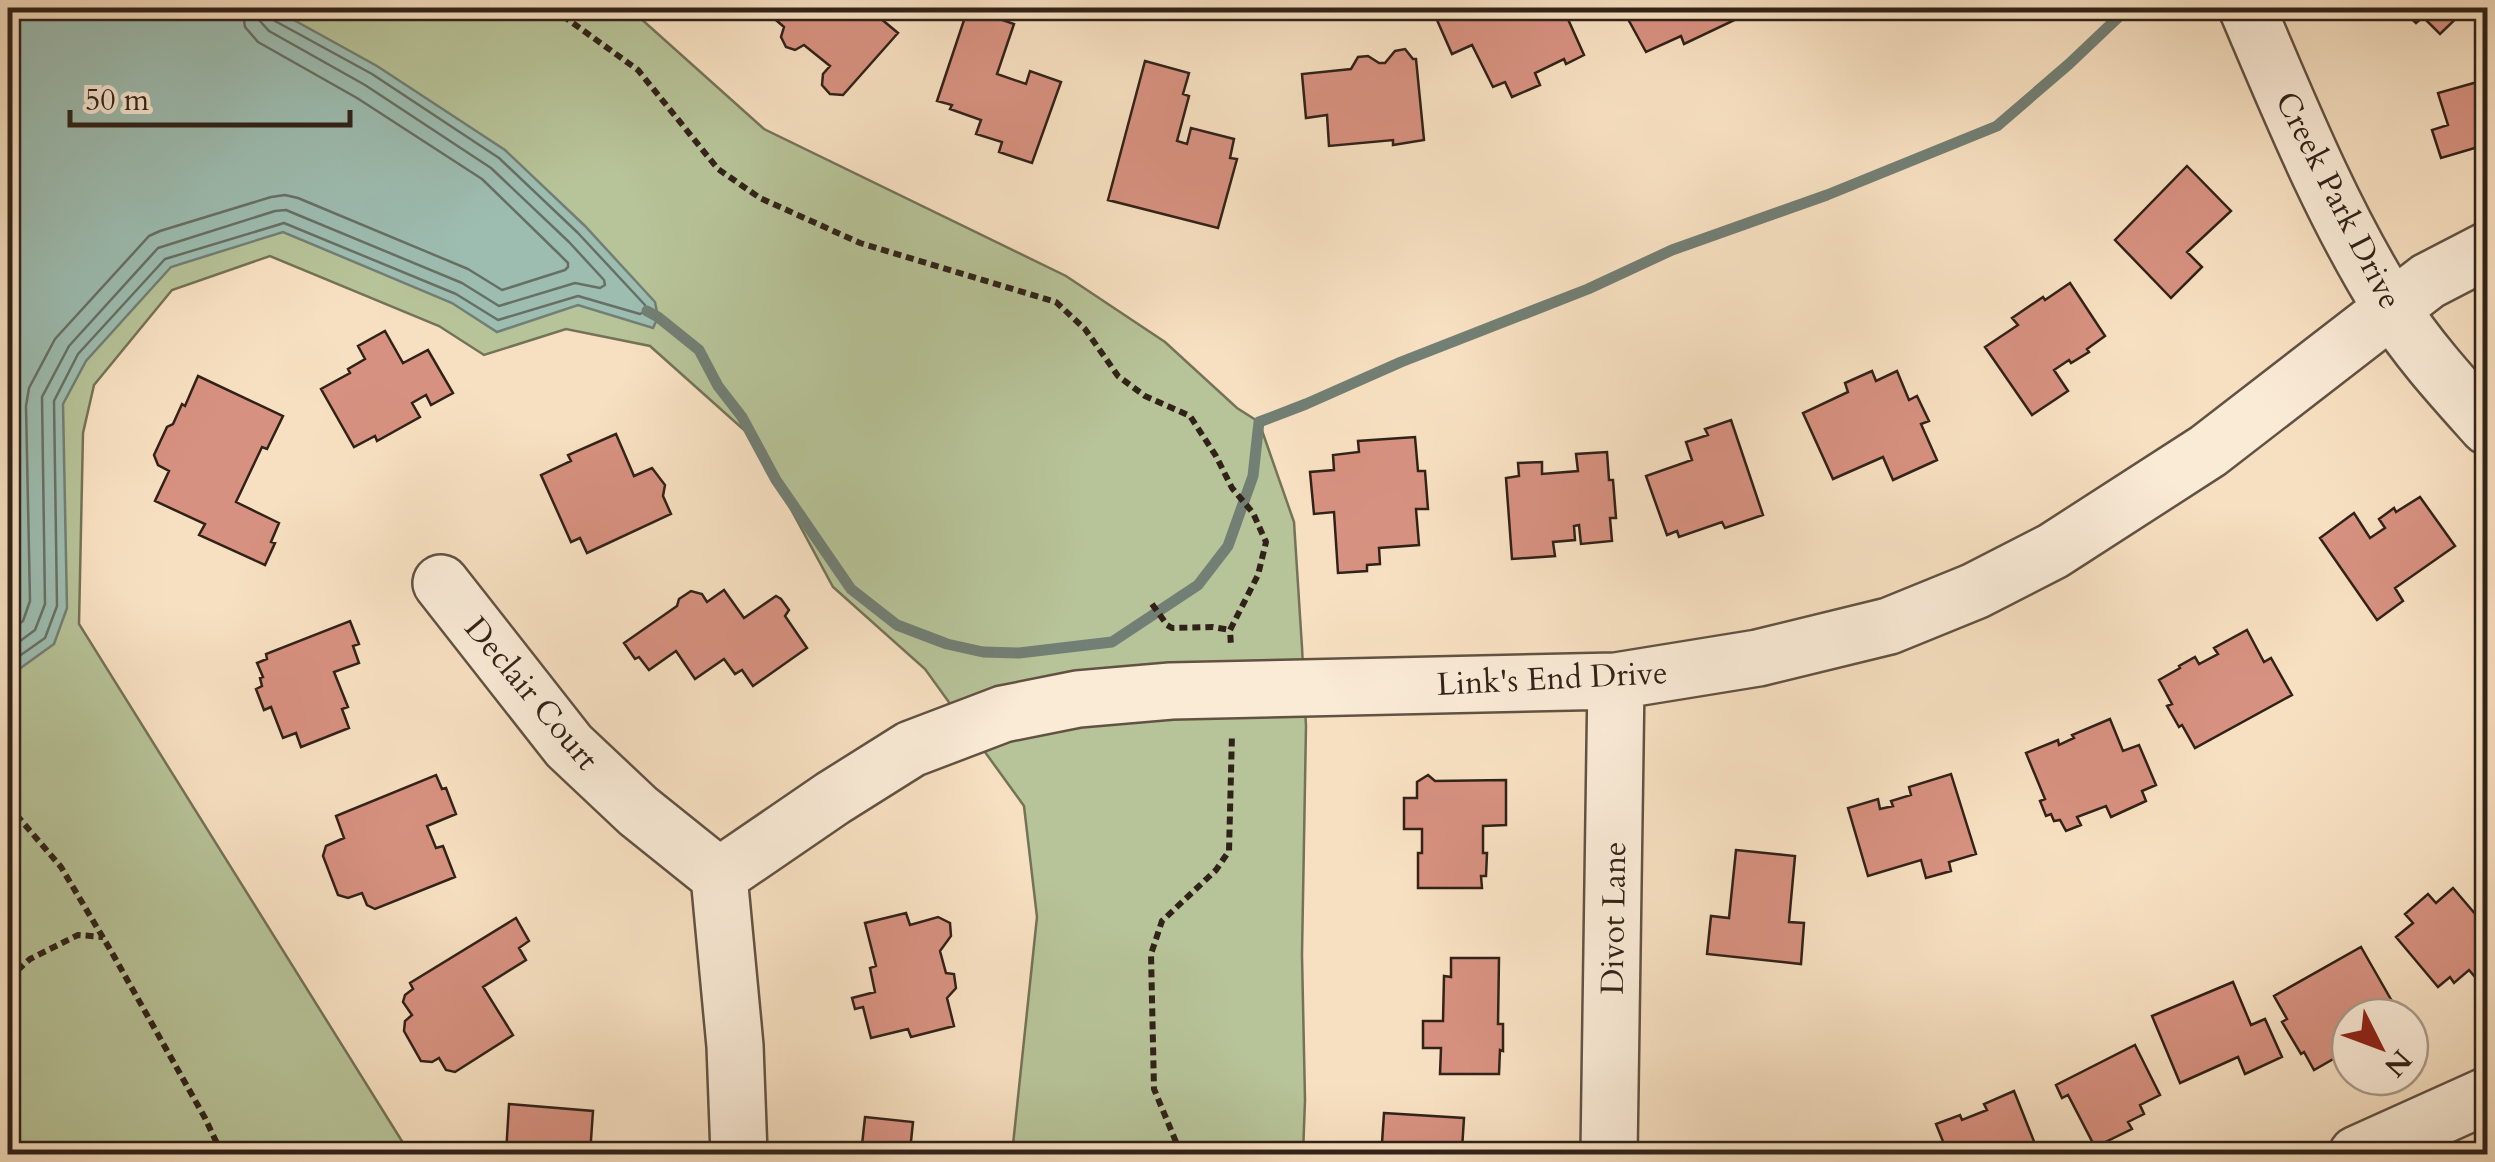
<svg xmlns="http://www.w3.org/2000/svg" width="2495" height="1162" font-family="Cardo,serif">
	<rect width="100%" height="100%" fill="#f7e0c1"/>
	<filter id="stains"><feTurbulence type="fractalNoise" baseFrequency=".002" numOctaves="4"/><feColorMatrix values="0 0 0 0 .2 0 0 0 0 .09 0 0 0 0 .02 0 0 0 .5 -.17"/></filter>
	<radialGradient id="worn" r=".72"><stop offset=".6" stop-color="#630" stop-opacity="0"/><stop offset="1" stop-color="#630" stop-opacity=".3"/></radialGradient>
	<!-- green -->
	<path fill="#b7c398" stroke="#747258" stroke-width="2.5" d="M8,8H629L764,129L1066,276L1165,342L1237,408L1259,422L1294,522L1302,647L1306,726L1302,955L1305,1100L1303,1154H1012L1037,917L1024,806L925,669L833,587L752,437L650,346L566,329L484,355L439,326L270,256L172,290L94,385L83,433L79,624L405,1146L407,1154H8Z"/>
	<!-- water -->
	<path fill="#9dbdb1" stroke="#727f74" stroke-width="2.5" d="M8,8H272L377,66L505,150L585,226L655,302L658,317L653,328L578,305L497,332L452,303L283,232L171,267L86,361L63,404L67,608L54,644L15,672L8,674Z"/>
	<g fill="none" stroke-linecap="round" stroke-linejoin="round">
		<!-- shore -->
		<path stroke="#677065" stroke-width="2.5" d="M8,632L23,621L30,601L26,406L29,388L55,339L149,236L160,231L271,197L285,195L298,198L468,269L502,290L565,270L568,267V263L558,253L482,179L357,98L258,42L245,27L242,8
			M8,650L35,630L45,604L42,397L69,346L158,248L275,211L286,210L462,283L499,306L575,283L600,288L605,285L604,280L569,242L491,168L365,85L269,31L259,20L257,8
			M8,664L45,638L57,606L54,401L78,354L165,259L284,223L456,294L498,320L578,296L640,314L646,311L645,305L578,233L499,158L372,74L275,21L270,15V8"/>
		<!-- stream -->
		<path stroke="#727f74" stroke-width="11" d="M647,311L658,317L699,350L718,386L742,417L776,480L851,589L897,625L947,644L983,652L1019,653L1112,642L1198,585L1228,546L1253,476L1259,422L1306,404L1401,362L1588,289L1672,250L1827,195L1997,126L2069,64L2128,8"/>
	</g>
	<!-- building -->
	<path fill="#d79180" stroke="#312219" stroke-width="2.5" d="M762,8H868L898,33L843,95L830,94L822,85L823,74L830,66L804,45L795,50L786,47L781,37L784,27Z
		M968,8L1014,24L997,74L1026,84L1030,71L1061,82L1032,163L999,152L1002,142L976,134L981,120L950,109L952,105L937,101Z
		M1441,8H1487L1490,16L1511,8H1563L1584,55L1566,64L1564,59L1535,73L1540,85L1512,97L1505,82L1493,87L1472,45L1452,54L1433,11Z
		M1622,8H1736L1741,17L1684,44L1681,36L1646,52Z
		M2400,8H2467L2440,34L2423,17L2416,23Z
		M1405,49L1413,59H1416L1424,140L1393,145V140L1329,146L1327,115L1306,118L1302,74L1351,69L1358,57L1368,56L1379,63H1385L1395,51Z
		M1145,61L1189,73L1183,94L1189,96L1177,141L1187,144L1191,128L1234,139L1230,158L1237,159L1218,228L1108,200Z
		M2488,79V152L2481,154L2478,147L2441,158L2432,130L2448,125L2438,93Z
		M2187,166L2231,211L2187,252L2202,267L2171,298L2115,240Z
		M2070,283L2105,336L2087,349L2089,352L2071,363L2069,360L2054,370L2068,391L2032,415L1985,347L2018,325L2012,318L2043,297L2045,300Z
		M385,331L403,363L428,350L453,393L431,405L426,395L412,403L420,417L377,441L375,436L354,447L321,389L350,373L348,369L365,359L358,346Z
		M1872,371L1876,381L1897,371L1909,400L1917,396L1929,421L1921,424L1937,460L1893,480L1883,457L1833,479L1803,413L1848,392L1845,383Z
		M198,376L283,416L267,449L262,447L236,502L279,523L271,542L275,543L265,565L199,535L205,524L155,501L169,471L158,465L154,455L167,427L173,424L182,404L185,406Z
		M1731,420L1763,515L1725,528L1722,522L1679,537L1677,531L1667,535L1646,476L1692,460L1686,442L1708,435L1705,429Z
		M616,434L634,476L652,468L665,485L663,496L671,514L587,553L580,538L571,542L541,475L571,461L568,455Z
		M1415,437L1418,471H1425L1428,509H1416L1419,545L1379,548L1380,564L1367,565V571L1338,573L1334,512L1314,514L1310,472L1334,470L1333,455L1359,452L1358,441Z
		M1607,452L1609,480H1613L1616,518H1610L1612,541L1581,544L1579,525L1574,526L1575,540L1553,542L1555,556L1512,559L1506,478L1519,476L1518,463L1542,462V474L1578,471L1576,454Z
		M2420,497L2455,546L2395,588L2403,601L2377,620L2320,538L2354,513L2370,538L2385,528L2379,519L2394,508L2396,512Z
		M724,590L744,618L776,596L781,599L789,610L785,616L807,648L753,686L742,670L735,674L724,659L695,679L676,651L649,670L639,657L635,659L624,643L677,606L679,599L691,591L702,594L707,602Z
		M350,621L359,644L353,646L359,663L334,672L348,707L342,709L349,728L301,747L296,733L283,738L271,707L264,710L256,689L262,686L260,678L263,677L257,663L267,659L266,654Z
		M2247,630L2264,662L2271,658L2292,695L2195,748L2182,725L2179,727L2167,706L2172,704L2159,680L2180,668L2179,666L2195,657L2199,664L2218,654L2214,648Z
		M2110,719L2123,751L2139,745L2156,785L2142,791L2146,801L2111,817L2106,806L2077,817L2081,825L2066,831L2060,820L2054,821L2051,814L2046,816L2040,801L2045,799L2026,753L2058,740L2059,745L2074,738L2072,735Z
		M1951,774L1976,854L1949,862L1951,871L1926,878L1921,860L1868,876L1848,808L1878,799L1880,809L1893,806L1891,801L1911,795L1909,787Z
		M436,775L442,789L446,788L456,814L427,826L436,848L443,846L455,877L375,909L367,905L362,893L348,898L338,895L323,856L326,846L344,838L336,816Z
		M1428,775L1435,781L1506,780V825L1483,826V853H1487L1486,876H1481L1482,888H1418V853H1422V829H1404V798H1417V782Z
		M1736,850L1795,856L1789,922L1804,923L1801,964L1707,954L1711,916L1729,918Z
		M2453,888L2488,929V966L2475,977L2469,970L2454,983L2450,977L2438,987L2396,937L2413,923L2405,914L2428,894L2436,903Z
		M906,913L910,925L938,917L950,923L951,936L940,951L946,973L954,974L956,988L947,998L954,1026L911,1037L908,1029L871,1038L863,1007L855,1009L852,998L875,992L870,968L876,966L865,923Z
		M516,918L529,941L519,948L526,960L483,987L513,1035L455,1072L446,1070L439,1058L432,1062L421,1061L404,1031L405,1021L412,1015L403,1002L405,995L413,989L410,983Z
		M2361,947L2401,1017H2350V1041L2339,1048L2342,1054L2314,1070L2304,1052L2301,1054L2282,1022L2287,1019L2274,996Z
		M1451,958H1499L1498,1024H1503V1051L1500,1050L1499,1074H1440L1441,1048H1423V1021H1443L1444,976L1451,977Z
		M2233,982L2251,1025L2265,1019L2282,1057L2245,1074L2238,1057L2180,1083L2152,1016Z
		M2135,1045L2160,1095L2140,1105L2144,1114L2128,1122L2132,1129L2095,1147L2068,1095L2062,1098L2056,1085Z
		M2014,1091L2039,1154H1948L1936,1124L1960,1115L1962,1120L1987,1110L1984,1104Z
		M509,1104L593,1111L590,1154H506Z
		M1384,1113L1464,1118L1462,1149H1456V1154H1391V1145L1382,1143Z
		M865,1117L913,1122L910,1151L875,1147V1154H861Z"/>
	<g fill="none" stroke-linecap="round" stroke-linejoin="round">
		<defs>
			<path id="minor" d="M2247,8C2290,109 2332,213 2391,307C2418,350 2454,389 2488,427
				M441,583L569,746L638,811L719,876
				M719,876L833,798L911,749L1003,714L1078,699L1171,691L1616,681L1758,658L1889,626L1975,591L2053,551L2208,451L2428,281L2488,250
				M719,876L735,1046L739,1154
				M1609,1154L1616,681
				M2357,1154L2488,1095"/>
		</defs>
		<!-- minor casing -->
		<use href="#minor" stroke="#625243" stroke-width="60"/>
		<!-- path -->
		<path stroke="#312219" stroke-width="6" stroke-dasharray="8 5" stroke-linecap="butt" d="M552,8L638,70L718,169L760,198L860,243L1056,302L1085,329L1118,376L1145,396L1190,416L1216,456L1232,488L1253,513L1266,542L1258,575L1230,630L1231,646
			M1152,604L1167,625L1172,628L1213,627L1230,630
			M8,805L61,867L111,951L205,1118L222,1154
			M8,979L30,959L78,935L103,937
			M1181,1154L1154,1089L1151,954L1162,921L1216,870L1229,851L1232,734"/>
		<!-- minor -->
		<use href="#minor" stroke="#faebd7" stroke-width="55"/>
	</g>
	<g text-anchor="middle" stroke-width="10" stroke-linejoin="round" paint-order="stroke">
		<!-- street labels -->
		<g font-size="32" fill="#312219" stroke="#faebd7">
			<text transform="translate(2339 200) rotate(63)" y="11">Creek Park Drive</text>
			<text transform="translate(1552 678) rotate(-3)" y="11">Link's End Drive</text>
			<text transform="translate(532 693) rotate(50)" y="11">Declair Court</text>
			<text transform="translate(1613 918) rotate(-89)" y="11">Divot Lane</text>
		</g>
	</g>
	<!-- margin -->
	<rect width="2495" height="1162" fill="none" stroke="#f7e0c1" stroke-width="40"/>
	<rect x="10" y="10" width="2475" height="1142" fill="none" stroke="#312219" stroke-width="5"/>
	<rect x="20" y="20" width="2455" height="1122" fill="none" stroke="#312219" stroke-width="2.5"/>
	<!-- north arrow -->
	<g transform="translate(2380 1047) rotate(132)"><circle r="48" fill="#faebd7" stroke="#aa9b8b" stroke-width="2.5"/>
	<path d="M0-8L18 38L0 25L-18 38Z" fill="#8f2418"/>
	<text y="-15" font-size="28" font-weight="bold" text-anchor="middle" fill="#312219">N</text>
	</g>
	<!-- scale -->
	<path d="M70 110v15h280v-15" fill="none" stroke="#312219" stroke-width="5"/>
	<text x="85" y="110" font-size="30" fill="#312219" stroke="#faebd7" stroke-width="8" paint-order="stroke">50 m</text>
	<rect width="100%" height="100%" filter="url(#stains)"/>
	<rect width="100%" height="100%" fill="url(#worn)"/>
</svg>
